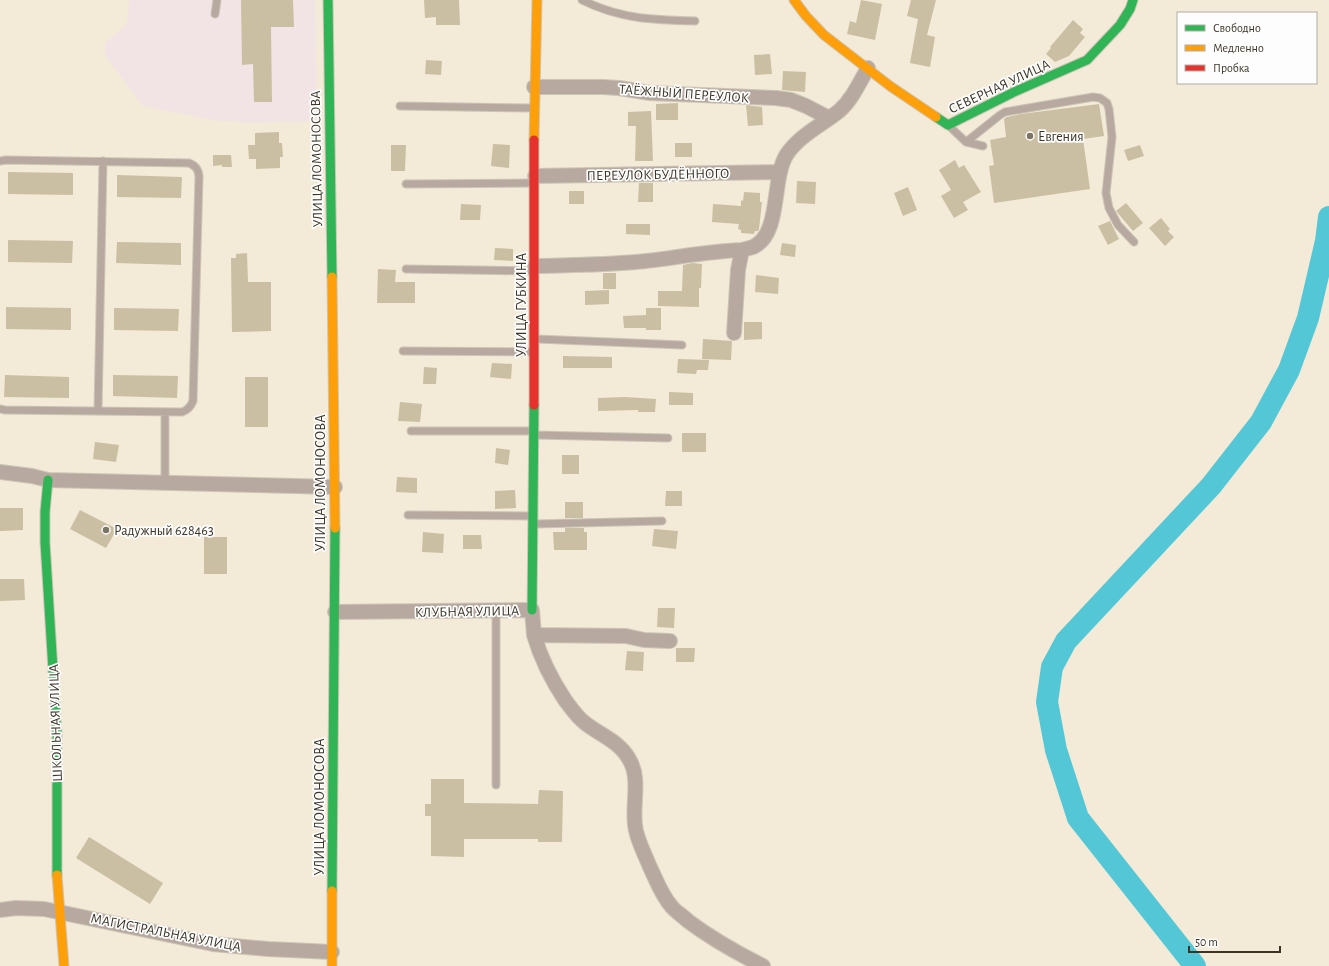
<svg xmlns="http://www.w3.org/2000/svg" width="1329" height="966" font-family="'Alegreya Sans',sans-serif">
	<rect width="100%" height="100%" fill="#f3ead7"/>
	<!-- industrial -->
	<path fill="#f2e4e5" d="M129,0H315L317,121L243,123L237,121H219L143,106L105,55V43L127,24Z"/>
	<g fill="none" stroke-linecap="round" stroke-linejoin="round">
		<!-- river -->
		<path stroke="#54c7d7" stroke-width="22" d="M1195,966L1078,818L1056,750L1047,702L1052,667L1066,641L1211,486L1261,422L1289,370L1308,318L1326,241L1329,217"/>
	</g>
	<!-- building -->
	<path fill="#cbbfa3" d="M241,0H293L294,27H271L272,102H254L253,64L242,65Z
		M424,0H459L460,25H436V17L425,18Z
		M861,0L882,4L875,40L847,34L850,21L856,23Z
		M911,0H936L927,35L935,37L930,67L910,63L918,19L907,16Z
		M1073,20L1083,29L1080,33L1085,37L1069,56L1055,62L1046,54L1051,48L1050,47Z
		M770,54L772,74L755,75L754,55Z
		M426,60L442,61L441,75L425,74Z
		M783,71L806,72L805,92L782,90Z
		M678,103V120H656V104Z
		M1099,104L1104,136L1083,139L1090,189L994,203L989,166L994,165L990,140L1006,137L1004,119L1007,117L1021,114Z
		M746,105L762,107L763,125L748,126Z
		M651,111L653,161H635L636,126H628V112Z
		M279,132V143H282L283,157H280V168L256,169V159H249L248,145H255V133Z
		M675,143H692V157H675Z
		M493,144L510,145L509,168L491,166Z
		M391,145H406L405,171H391Z
		M1140,145L1144,156L1128,161L1124,150Z
		M213,155H231L232,167H222V165L213,166Z
		M955,160L959,168L964,165L981,192L963,202L968,210L954,218L941,196L951,190L939,170Z
		M8,172L73,173V195L8,194Z
		M117,175L182,177L181,198L117,197Z
		M797,181L816,182L815,204L796,203Z
		M639,183H653V202H638Z
		M908,187L917,210L903,216L894,193Z
		M569,191H584V204H569Z
		M744,192L760,193V202H762L759,229L758,231H755L754,234L741,233V230L738,229L739,224L712,222L713,204L741,206V200L743,201Z
		M1126,203L1143,223L1133,231L1116,211Z
		M461,204L481,205L480,220H460Z
		M1161,218L1170,229L1168,231L1174,237L1165,246L1149,228Z
		M1110,221L1119,239L1108,245L1098,226Z
		M626,224H650V235L626,234Z
		M8,240L73,241L72,263L8,262Z
		M117,242L181,243V265L116,263Z
		M782,243L796,245L795,257L780,255Z
		M495,248L513,249V261L494,260Z
		M247,253L248,282H271V331L232,332L231,258H236V254Z
		M692,263L702,264L701,288H699V307L658,306V291H682L683,265Z
		M378,269L396,270L395,282H415V303H377Z
		M603,273H616V289H603Z
		M756,275L779,278L778,294L755,292Z
		M609,290V304L585,305V291Z
		M6,307L71,308V330L6,329Z
		M114,308L179,309L178,331L114,330Z
		M646,308H661V330H646V328H624L623,316L646,315Z
		M744,322H762V339L744,340Z
		M703,339L732,341L731,360L702,359Z
		M563,356L612,357V368H563Z
		M678,359L709,360L708,370H697L696,374L677,373Z
		M492,363L512,364L511,379L490,377Z
		M424,367L437,368L436,384H423Z
		M5,375L69,377V398L4,397Z
		M113,375L178,376L177,398L113,396Z
		M245,377H268V427H245Z
		M669,392L693,393V405H669Z
		M625,397L656,399L655,412H638V410L598,411V398Z
		M400,402L422,404L420,422L398,421Z
		M682,433H706V452H682Z
		M95,442L119,445L116,462L93,459Z
		M496,448L510,450L508,465L495,463Z
		M562,455H579V474H562Z
		M397,477L417,478V493L396,492Z
		M515,490L516,508L495,509V491Z
		M666,491H682V506H665Z
		M565,502H583V518H565Z
		M0,508H23V530L0,531Z
		M80,510L117,529L106,548L70,529Z
		M565,528H584V532H587V550H554L553,532H565Z
		M654,529L678,531L676,549L652,546Z
		M423,532L444,534L443,553L422,552Z
		M463,535H481L482,549H463Z
		M204,537H227V574H204Z
		M0,579H24L25,600L0,601Z
		M658,608H675L674,628L657,627Z
		M676,648H695L694,662H676Z
		M627,651L644,652L643,671L625,670Z
		M431,779H464V803L538,804L539,790L563,791L562,842H538V839H464V857L431,856V816H425V804H431Z
		M89,837L163,883L150,904L76,858Z"/>
	<g fill="none" stroke-linecap="round" stroke-linejoin="round">
		<defs>
			<path id="lane" d="M582,0C620,19 653,20 695,21
				M215,14L217,0
				M400,106L532,108
				M949,126L966,142L1000,115L1005,112L1093,97L1100,98L1107,103L1109,109L1112,137L1106,193L1109,208L1118,225L1134,242
				M966,142L983,146
				M0,161L6,160L189,163C196,166 198,169 199,176L193,401C191,406 188,410 182,412L5,410L0,409
				M406,184L532,183
				M406,269L534,271
				M536,339L682,345
				M403,351L533,352
				M98,411L103,161
				M411,431H533
				M535,435L668,438
				M165,483V412
				M408,515L532,516
				M534,524L662,521
				M496,785V610"/>
			<path id="street" d="M534,87H603L619,88L650,93L776,98L791,100L806,106L829,118
				M535,176L780,172
				M535,266C569,265 602,265 636,262C671,259 706,251 742,250
				M734,333L738,270L742,250C745,249 750,248 753,247C782,234 771,178 787,154C800,135 822,125 839,111C852,100 859,83 868,68
				M0,472L32,476L48,480L335,487
				M335,612L532,610L534,635L626,636L644,640L670,641
				M534,635C541,659 551,679 565,700C571,708 577,717 585,723C600,735 619,741 629,759C641,778 632,804 635,825C636,838 644,852 649,865C656,879 661,895 672,907C676,912 683,916 688,921C712,939 737,953 763,966
				M0,910L16,908L44,909L213,944L268,949L332,952"/>
			<path id="fast" d="M328,0L332,277
				M936,117L948,125L1014,92L1087,60L1120,25L1130,9L1133,0
				M48,480L45,512V542L57,734V875
				M532,610L534,405
				M332,891L335,528"/>
			<path id="slow" d="M794,0L806,16L824,35L890,86L936,117
				M534,140L537,0
				M332,277L335,528
				M57,875L64,966
				M332,966V891"/>
			<path id="jam" d="M534,140V405"/>
		</defs>
		<!-- lane casing -->
		<use href="#lane" stroke="#ccc5b6" stroke-width="9"/>
		<!-- street casing -->
		<use href="#street" stroke="#ccc5b6" stroke-width="16"/>
		<!-- fast casing -->
		<use href="#fast" stroke="#ccc5b6" stroke-width="11"/>
		<!-- slow casing -->
		<use href="#slow" stroke="#ccc5b6" stroke-width="11"/>
		<!-- jam casing -->
		<use href="#jam" stroke="#ccc5b6" stroke-width="11"/>
		<!-- lane -->
		<use href="#lane" stroke="#b7a9a0" stroke-width="7"/>
		<!-- street -->
		<use href="#street" stroke="#b7a9a0" stroke-width="14"/>
		<!-- fast -->
		<use href="#fast" stroke="#30b455" stroke-width="9"/>
		<!-- slow -->
		<use href="#slow" stroke="#ff9f0a" stroke-width="9"/>
		<!-- jam -->
		<use href="#jam" stroke="#e5322d" stroke-width="9"/>
	</g>
	<!-- markers -->
	<g fill="#7c7465" stroke="#fdfdfd" stroke-width="1.5">
		<circle cx="1030" cy="136" r="4"/>
		<circle cx="106" cy="530" r="4"/>
	</g>
	<g text-anchor="middle" stroke-width="3.5" stroke-linejoin="round" paint-order="stroke">
		<!-- street labels -->
		<g font-size="14" fill="#3c3527" stroke="#fdfdfd">
			<text transform="translate(999 86) rotate(-25)" y="5">СЕВЕРНАЯ УЛИЦА</text>
			<text transform="translate(684 93) rotate(4)" y="5">ТАЁЖНЫЙ ПЕРЕУЛОК</text>
			<text transform="translate(316 159) rotate(-91)" y="5">УЛИЦА ЛОМОНОСОВА</text>
			<text transform="translate(658 174) rotate(-1)" y="5">ПЕРЕУЛОК БУДЁННОГО</text>
			<text transform="translate(521 305) rotate(-90)" y="5">УЛИЦА ГУБКИНА</text>
			<text transform="translate(320 483) rotate(-90)" y="5">УЛИЦА ЛОМОНОСОВА</text>
			<text transform="translate(467 611) rotate(-1)" y="5">КЛУБНАЯ УЛИЦА</text>
			<text transform="translate(55 723) rotate(-92)" y="5">ШКОЛЬНАЯ УЛИЦА</text>
			<text transform="translate(319 807) rotate(-90)" y="5">УЛИЦА ЛОМОНОСОВА</text>
			<text transform="translate(166 932) rotate(11)" y="5">МАГИСТРАЛЬНАЯ УЛИЦА</text>
		</g>
		<!-- poi labels -->
		<g font-size="14" fill="#3c3527" stroke="#fdfdfd" text-anchor="start">
			<text x="1038" y="141">Евгения</text>
			<text x="114" y="535">Радужный 628463</text>
		</g>
	</g>
	<!-- legend -->
	<rect x="1177" y="12" width="140" height="72" fill="#fdfdfd" stroke="#b0ada7"/>
	<rect x="1185" y="25" width="20" height="6" fill="#30b455" stroke="#b0ada7"/>
	<text x="1213" y="32" font-size="12" fill="#3c3527">Свободно</text>
	<rect x="1185" y="45" width="20" height="6" fill="#ff9f0a" stroke="#b0ada7"/>
	<text x="1213" y="52" font-size="12" fill="#3c3527">Медленно</text>
	<rect x="1185" y="65" width="20" height="6" fill="#e5322d" stroke="#b0ada7"/>
	<text x="1213" y="72" font-size="12" fill="#3c3527">Пробка</text>
	<!-- scale -->
	<path d="M1189 946v6h91v-6" fill="none" stroke="#3c3527" stroke-width="2"/>
	<text x="1195" y="946" font-size="12" fill="#3c3527" stroke="#fdfdfd" stroke-width="3" paint-order="stroke">50 m</text>
</svg>
